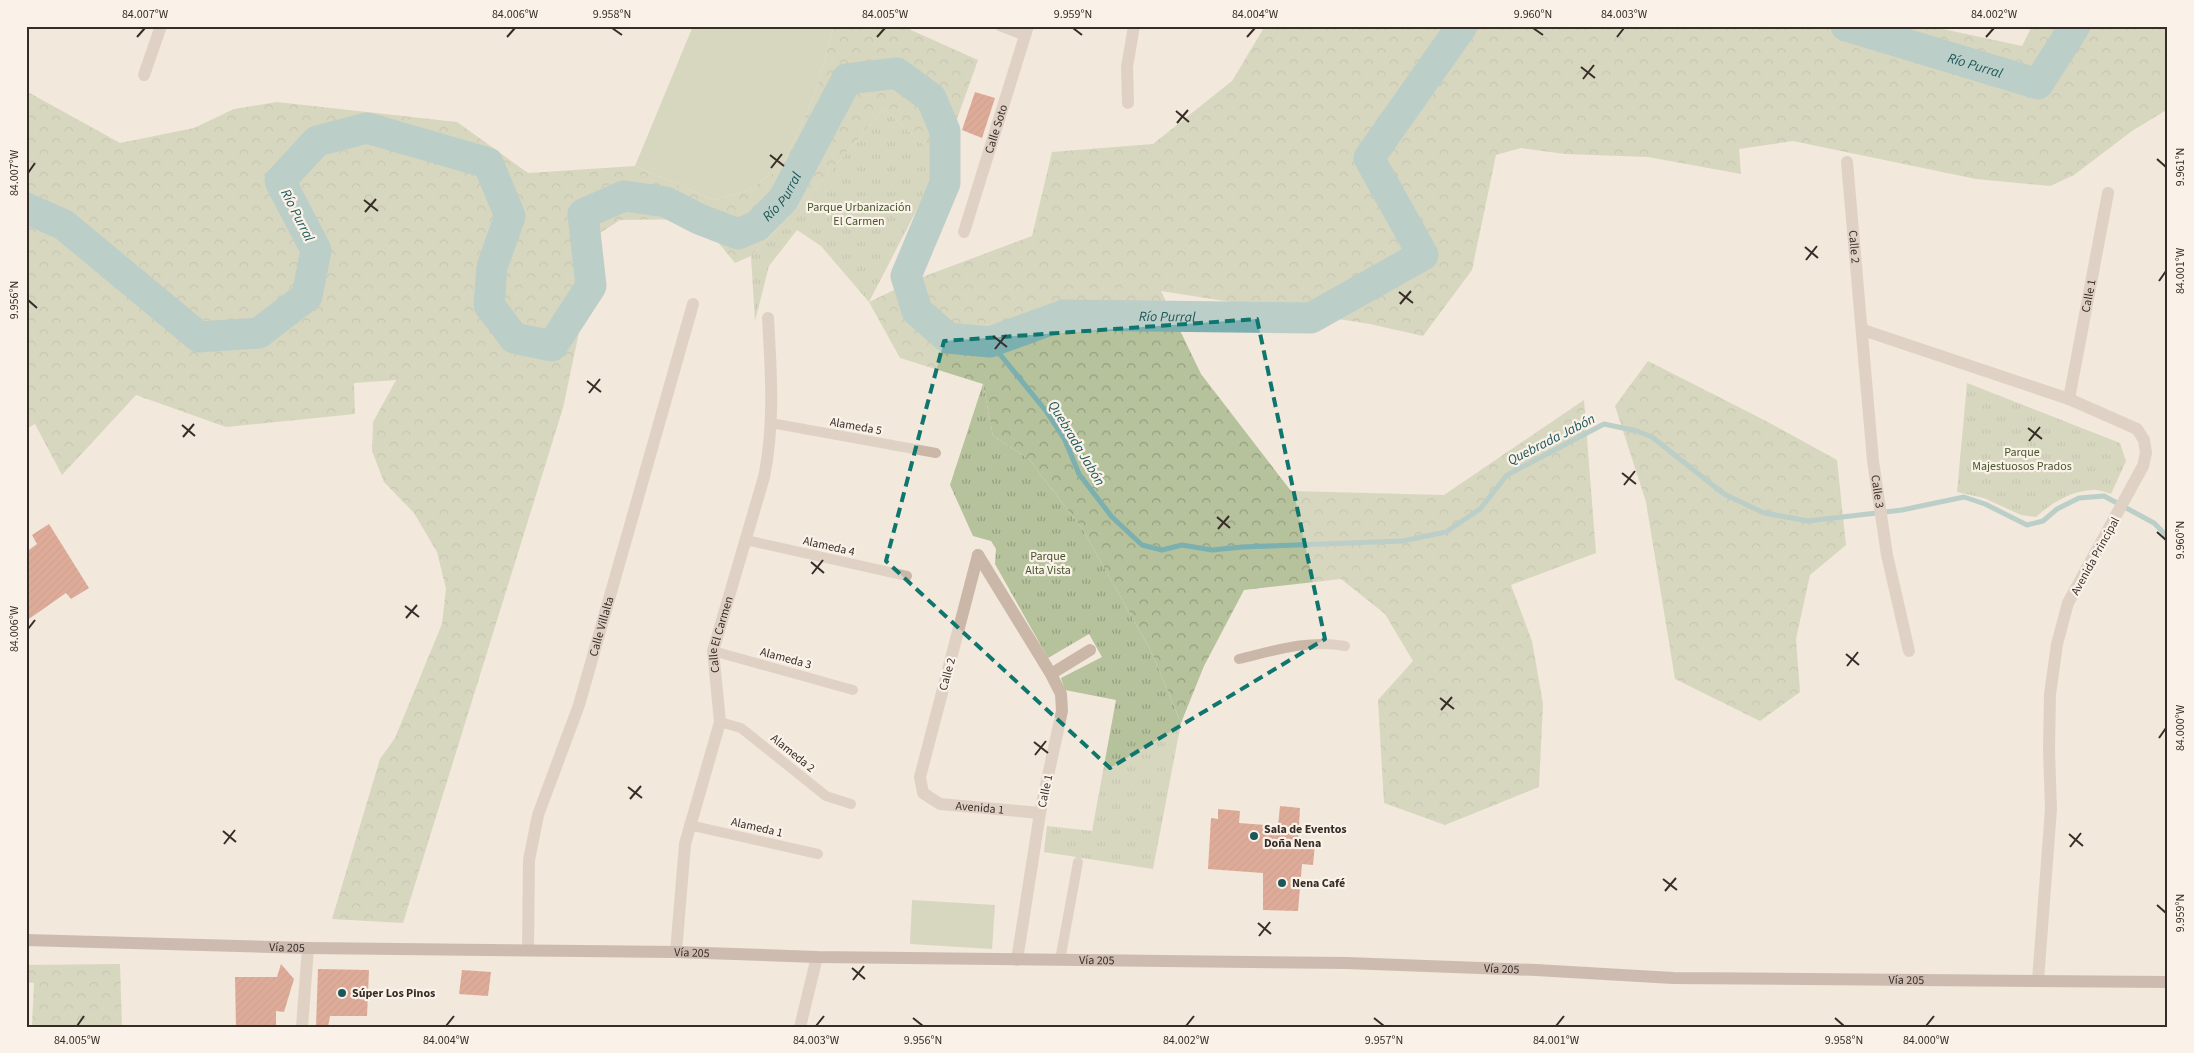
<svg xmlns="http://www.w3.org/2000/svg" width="2194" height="1053" font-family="'Source Sans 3',sans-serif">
	<defs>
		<pattern id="forest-crowns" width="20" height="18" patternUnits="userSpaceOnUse" patternTransform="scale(1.25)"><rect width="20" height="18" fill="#b6c29c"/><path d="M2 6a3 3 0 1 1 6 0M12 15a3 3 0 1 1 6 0" fill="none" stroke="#959e7f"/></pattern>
		<pattern id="park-tufts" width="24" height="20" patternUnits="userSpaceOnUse" patternTransform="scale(1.25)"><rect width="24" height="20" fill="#b6c29c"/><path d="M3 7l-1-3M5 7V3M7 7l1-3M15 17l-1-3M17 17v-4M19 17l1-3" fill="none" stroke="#959e7f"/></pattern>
		<pattern id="building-hatch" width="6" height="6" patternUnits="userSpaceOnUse" patternTransform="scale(1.25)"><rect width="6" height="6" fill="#c76346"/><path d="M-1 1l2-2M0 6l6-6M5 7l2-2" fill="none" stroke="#a2523a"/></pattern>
	</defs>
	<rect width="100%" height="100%" fill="#f2e8dc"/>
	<!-- green -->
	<path fill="#b6c29c" d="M693,26H834L816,92L782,166L749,190L714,200L635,166Z
		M912,900L995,905L992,949L910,944Z"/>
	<!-- forest -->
	<path fill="url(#forest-crowns)" d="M834,26H902L978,60L942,161L884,109L824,179L751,256L735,263L699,219L620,220L600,233L563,408L403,923L332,919L380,759L395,738L442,624L446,589L437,552L414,513L384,482L372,451L373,422L396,380L354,383L355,414L226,427L136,395L62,475L35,424L26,429V91L120,143L194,128L234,109L277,102L457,122L528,173L635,166L714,200L749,190L782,166L816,92Z
		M1265,26H1929L2022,46L2032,26H2168V109L2132,131L2074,175L2050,186L1976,179L1793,141L1739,149L1741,174L1648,157L1565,154L1521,148L1496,155L1472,270L1423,336L1370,324L1161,291L1201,374L1291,491L1444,495L1584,400L1596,553L1511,585L1532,641L1543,704L1539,787L1445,825L1384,803L1378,700L1413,661L1385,614L1341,579L1244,590L1204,666L1181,723L1151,651L1083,530L1029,459L993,436L983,384L900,358L869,302L917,279L1032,236L1052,152L1153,144L1232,81Z
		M1648,361L1766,421L1837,460L1846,545L1810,575L1796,639L1800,692L1760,721L1675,679L1646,502L1615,406Z
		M120,964L122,1027L32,1026L34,983L26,982V965Z"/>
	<!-- park -->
	<path fill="url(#park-tufts)" d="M884,109L942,161L869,302L821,246L797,230L769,266L755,321L751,256L824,179Z
		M1967,383L2120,443L2126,461L2111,494C2105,492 2098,489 2092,490C2071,491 2051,503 2036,517L2021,515L1984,498L1957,492Z
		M983,384L993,436L1029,459L1083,530L1151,651L1181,723L1153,869L1044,852L1047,826L1092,831L1116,700L1065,690L1061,678L1102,657L1089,634L1048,658L995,564L996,549L991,541L973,536L950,485Z"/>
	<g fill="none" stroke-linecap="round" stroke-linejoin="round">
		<!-- stream -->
		<path stroke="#7bafb0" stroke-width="5" d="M990,342L1046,411L1065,440L1079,474L1112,517L1142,545L1162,550L1182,545L1212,550L1242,547L1402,541L1446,532L1480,509L1507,475L1604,424L1637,431L1652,437L1724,494L1764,513L1808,521L1902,510L1964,497L1985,504L2027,525L2043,521L2057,509L2079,498L2104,496L2154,523L2168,537"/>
		<!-- river -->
		<g stroke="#7bafb0" stroke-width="31">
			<path id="s1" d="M1846,26L2038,84L2075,26"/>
			<path id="s2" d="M26,208L64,225L199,337L259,333L307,296L316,250L280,181L317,141L367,128L488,163L510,216L492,267L489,305L514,338L552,346L591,286L583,214L624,196L666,202L699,219L738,234L757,226L783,200L847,79L897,73L931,98L945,131V183L906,276L917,311L948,338L990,342L1064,315L1311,318L1423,255L1369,158L1462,26"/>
		</g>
	</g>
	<!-- building -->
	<path fill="url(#building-hatch)" d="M975,92L995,98L982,138L962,130Z
		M49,524L89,588L71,599L66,593L26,621V552L37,544L32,535Z
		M1280,806L1300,808L1298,843L1315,844L1313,865L1302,864L1298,911L1263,910V873L1208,869L1211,818L1218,819V809L1240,811L1239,823L1278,826Z
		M281,964L294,979L284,1012L276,1011V1027H236L235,977H277Z
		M318,969L369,970L367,1016H330L328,1027H316Z
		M462,970L491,972L488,996L459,994Z"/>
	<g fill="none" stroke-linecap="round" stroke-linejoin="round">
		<!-- lane -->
		<path stroke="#cbb7a8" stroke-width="10" d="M1000,26L1025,36
			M771,423L936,453
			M746,540L907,576
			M713,651L853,690
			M1239,659C1273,651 1309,639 1345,646
			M720,722L741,728L826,796L851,804
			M689,825L818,854
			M1060,960L1078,862"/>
		<!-- street -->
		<g stroke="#cbb7a8" stroke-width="12">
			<path d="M144,75L161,26"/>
			<path d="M1128,103L1127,67L1134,26"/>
			<path id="s3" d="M1847,162L1873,461L1887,555L1909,651"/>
			<path id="s4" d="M964,232L1028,26"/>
			<path d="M1863,330L2069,399L2137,429L2144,440L2146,453L2143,466L2068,603L2057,644L2050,694L2049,750L2051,809L2038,980"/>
			<path id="s5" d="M2069,399L2108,193"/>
			<path d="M978,555L1051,674L1061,694L1062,711L1040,813L1017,960"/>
			<path id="s6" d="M978,555L920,777L923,793L940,804L1040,813"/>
			<path d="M1051,674L1090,650"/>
			<path id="s7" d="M528,950L529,860L538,815L579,705L693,304"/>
			<path id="s8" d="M676,952L685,844L720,722L713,651L764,477C775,424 771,371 768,318"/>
			<path d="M302,1027L308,948"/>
			<path d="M800,1027L817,957"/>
		</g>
		<!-- secondary -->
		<path stroke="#9f8679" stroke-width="12" id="s9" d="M26,940L308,948L676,952L817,957L1347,963L1536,970L1673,978L2168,982"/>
	</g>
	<!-- marked area -->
	<path d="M0 0H2194V1053H0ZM1257,319L1325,639L1110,768L886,561L944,341Z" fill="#f2e8dc" fill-opacity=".55" fill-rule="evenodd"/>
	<path fill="none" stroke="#0f766e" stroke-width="4" stroke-dasharray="10 6" stroke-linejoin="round" d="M1257,319L1325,639L1110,768L886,561L944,341Z"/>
	<!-- ticks -->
	<path fill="none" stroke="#372d28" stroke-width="2" d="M612,28L622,35M1073,28L1082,35M1533,28L1543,35M137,37L145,28M507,37L515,28M877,37L885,28M1247,37L1255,28M1617,37L1624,28M1986,37L1994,28M1581,67L1595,78M1583,79L1594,65M1176,111L1189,122M1177,123L1188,110M770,155L784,166M2157,159L2166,167M771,168L782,154M28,173L35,163M364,200L378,211M365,212L376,199M1805,247L1818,258M1806,260L1817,246M2159,281L2166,271M1399,292L1413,303M28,300L37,308M1400,304L1411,291M993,336L1007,347M995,349L1006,335M587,381L601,392M589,393L600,379M182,425L195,436M2028,428L2042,439M183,437L194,424M2029,441L2040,427M1622,473L1636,484M1624,485L1635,471M1217,517L1230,528M1218,529L1229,516M2157,532L2166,540M811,562L824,573M812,574L823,560M405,606L419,617M406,618L417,605M28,629L35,620M1846,654L1859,665M1847,666L1858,652M1440,698L1454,709M1441,710L1452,697M2159,738L2166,728M1034,742L1048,753M1035,755L1046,741M628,787L642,798M630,799L641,786M223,831L236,842M2069,834L2083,846M224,844L235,830M2070,847L2081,833M1663,879L1677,890M1665,891L1676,878M2157,905L2166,913M1258,923L1271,934M1259,936L1270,922M852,968L865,979M853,980L864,966M913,1018L923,1026M1374,1018L1384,1026M1835,1018L1844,1026M77,1026L84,1016M446,1026L454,1016M816,1026L824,1016M1186,1026L1194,1016M1556,1026L1564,1016M1926,1026L1934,1016"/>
	<!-- markers -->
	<g fill="#1d575a" stroke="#faf2e9" stroke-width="2">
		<circle cx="1254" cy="836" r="5"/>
		<circle cx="1282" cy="883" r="5"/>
		<circle cx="342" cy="993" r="5"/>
	</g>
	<g text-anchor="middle" stroke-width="4.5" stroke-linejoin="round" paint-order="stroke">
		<!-- street labels -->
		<g font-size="12" fill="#372d28" stroke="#faf2e9">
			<text dy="4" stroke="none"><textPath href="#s4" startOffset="108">Calle Soto</textPath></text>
			<text dy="4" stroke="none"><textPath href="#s3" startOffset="85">Calle 2</textPath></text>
			<text dy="4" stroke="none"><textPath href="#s5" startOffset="105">Calle 1</textPath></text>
			<text transform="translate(856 426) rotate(10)" y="4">Alameda 5</text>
			<text dy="4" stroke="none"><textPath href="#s3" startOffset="331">Calle 3</textPath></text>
			<text transform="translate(829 546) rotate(13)" y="4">Alameda 4</text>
			<text transform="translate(2095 556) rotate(-61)" y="4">Avenida Principal</text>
			<text dy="4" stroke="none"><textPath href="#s7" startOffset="335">Calle Villalta</textPath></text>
			<text dy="4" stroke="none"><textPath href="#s8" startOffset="324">Calle El Carmen</textPath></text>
			<text transform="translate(786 658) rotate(15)" y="4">Alameda 3</text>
			<text transform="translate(947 674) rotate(-75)" y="4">Calle 2</text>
			<text transform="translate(793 753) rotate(39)" y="4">Alameda 2</text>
			<text transform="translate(1045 791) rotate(-78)" y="4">Calle 1</text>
			<text dy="4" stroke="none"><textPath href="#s6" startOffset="306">Avenida 1</textPath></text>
			<text transform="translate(757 827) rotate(13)" y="4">Alameda 1</text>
			<text dy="4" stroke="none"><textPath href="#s9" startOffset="261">Vía 205</textPath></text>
			<text dy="4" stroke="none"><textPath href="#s9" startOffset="666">Vía 205</textPath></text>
			<text dy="4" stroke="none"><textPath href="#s9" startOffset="1071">Vía 205</textPath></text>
			<text dy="4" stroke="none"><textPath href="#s9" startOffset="1476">Vía 205</textPath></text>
			<text dy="4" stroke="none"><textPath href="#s9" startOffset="1881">Vía 205</textPath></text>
		</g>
		<!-- park labels -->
		<g font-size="12" fill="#47562c" stroke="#faf2e9">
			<text x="859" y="211">Parque Urbanización<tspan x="859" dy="14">El Carmen</tspan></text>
			<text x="2022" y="456">Parque<tspan x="2022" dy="14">Majestuosos Prados</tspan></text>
			<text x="1048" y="560">Parque<tspan x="1048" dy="14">Alta Vista</tspan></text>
		</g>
		<!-- poi labels -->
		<g font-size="12" font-weight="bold" fill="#372d28" stroke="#faf2e9" text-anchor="start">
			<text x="1264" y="833">Sala de Eventos<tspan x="1264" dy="14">Doña Nena</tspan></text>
			<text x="1292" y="887">Nena Café</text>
			<text x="352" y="997">Súper Los Pinos</text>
		</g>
		<!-- water labels -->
		<g font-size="14" font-style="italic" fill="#1d575a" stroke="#faf2e9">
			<text dy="5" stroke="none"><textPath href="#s1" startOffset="135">Río Purral</textPath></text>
			<text dy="5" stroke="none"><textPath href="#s2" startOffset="1294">Río Purral</textPath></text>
			<text transform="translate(298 215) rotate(63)" y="5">Río Purral</text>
			<text dy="5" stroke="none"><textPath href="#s2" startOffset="2012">Río Purral</textPath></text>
			<text transform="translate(1551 439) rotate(-27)" y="5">Quebrada Jabón</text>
			<text transform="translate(1077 443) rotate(59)" y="5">Quebrada Jabón</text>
		</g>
	</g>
	<!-- border -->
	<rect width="2194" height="1053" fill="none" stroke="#faf2e9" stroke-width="55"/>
	<rect x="28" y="28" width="2138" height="998" fill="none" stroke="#372d28" stroke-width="2"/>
	<g font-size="12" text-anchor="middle" fill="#372d28">
		<text x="145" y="18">84.007°W</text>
		<text x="515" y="18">84.006°W</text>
		<text x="612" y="18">9.958°N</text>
		<text x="885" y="18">84.005°W</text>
		<text x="1073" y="18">9.959°N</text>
		<text x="1255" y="18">84.004°W</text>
		<text x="1533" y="18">9.960°N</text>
		<text x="1624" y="18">84.003°W</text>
		<text x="1994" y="18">84.002°W</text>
		<text transform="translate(2180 167) rotate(-90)" y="4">9.961°N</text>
		<text transform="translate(14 173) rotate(-90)" y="4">84.007°W</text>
		<text transform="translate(2180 271) rotate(-90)" y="4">84.001°W</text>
		<text transform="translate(14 300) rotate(-90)" y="4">9.956°N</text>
		<text transform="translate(2180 540) rotate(-90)" y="4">9.960°N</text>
		<text transform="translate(14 629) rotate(-90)" y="4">84.006°W</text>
		<text transform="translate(2180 728) rotate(-90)" y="4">84.000°W</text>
		<text transform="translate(2180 913) rotate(-90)" y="4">9.959°N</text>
		<text x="77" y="1044">84.005°W</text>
		<text x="446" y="1044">84.004°W</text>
		<text x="816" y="1044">84.003°W</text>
		<text x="923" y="1044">9.956°N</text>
		<text x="1186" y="1044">84.002°W</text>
		<text x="1384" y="1044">9.957°N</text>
		<text x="1556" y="1044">84.001°W</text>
		<text x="1844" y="1044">9.958°N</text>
		<text x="1926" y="1044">84.000°W</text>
	</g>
</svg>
